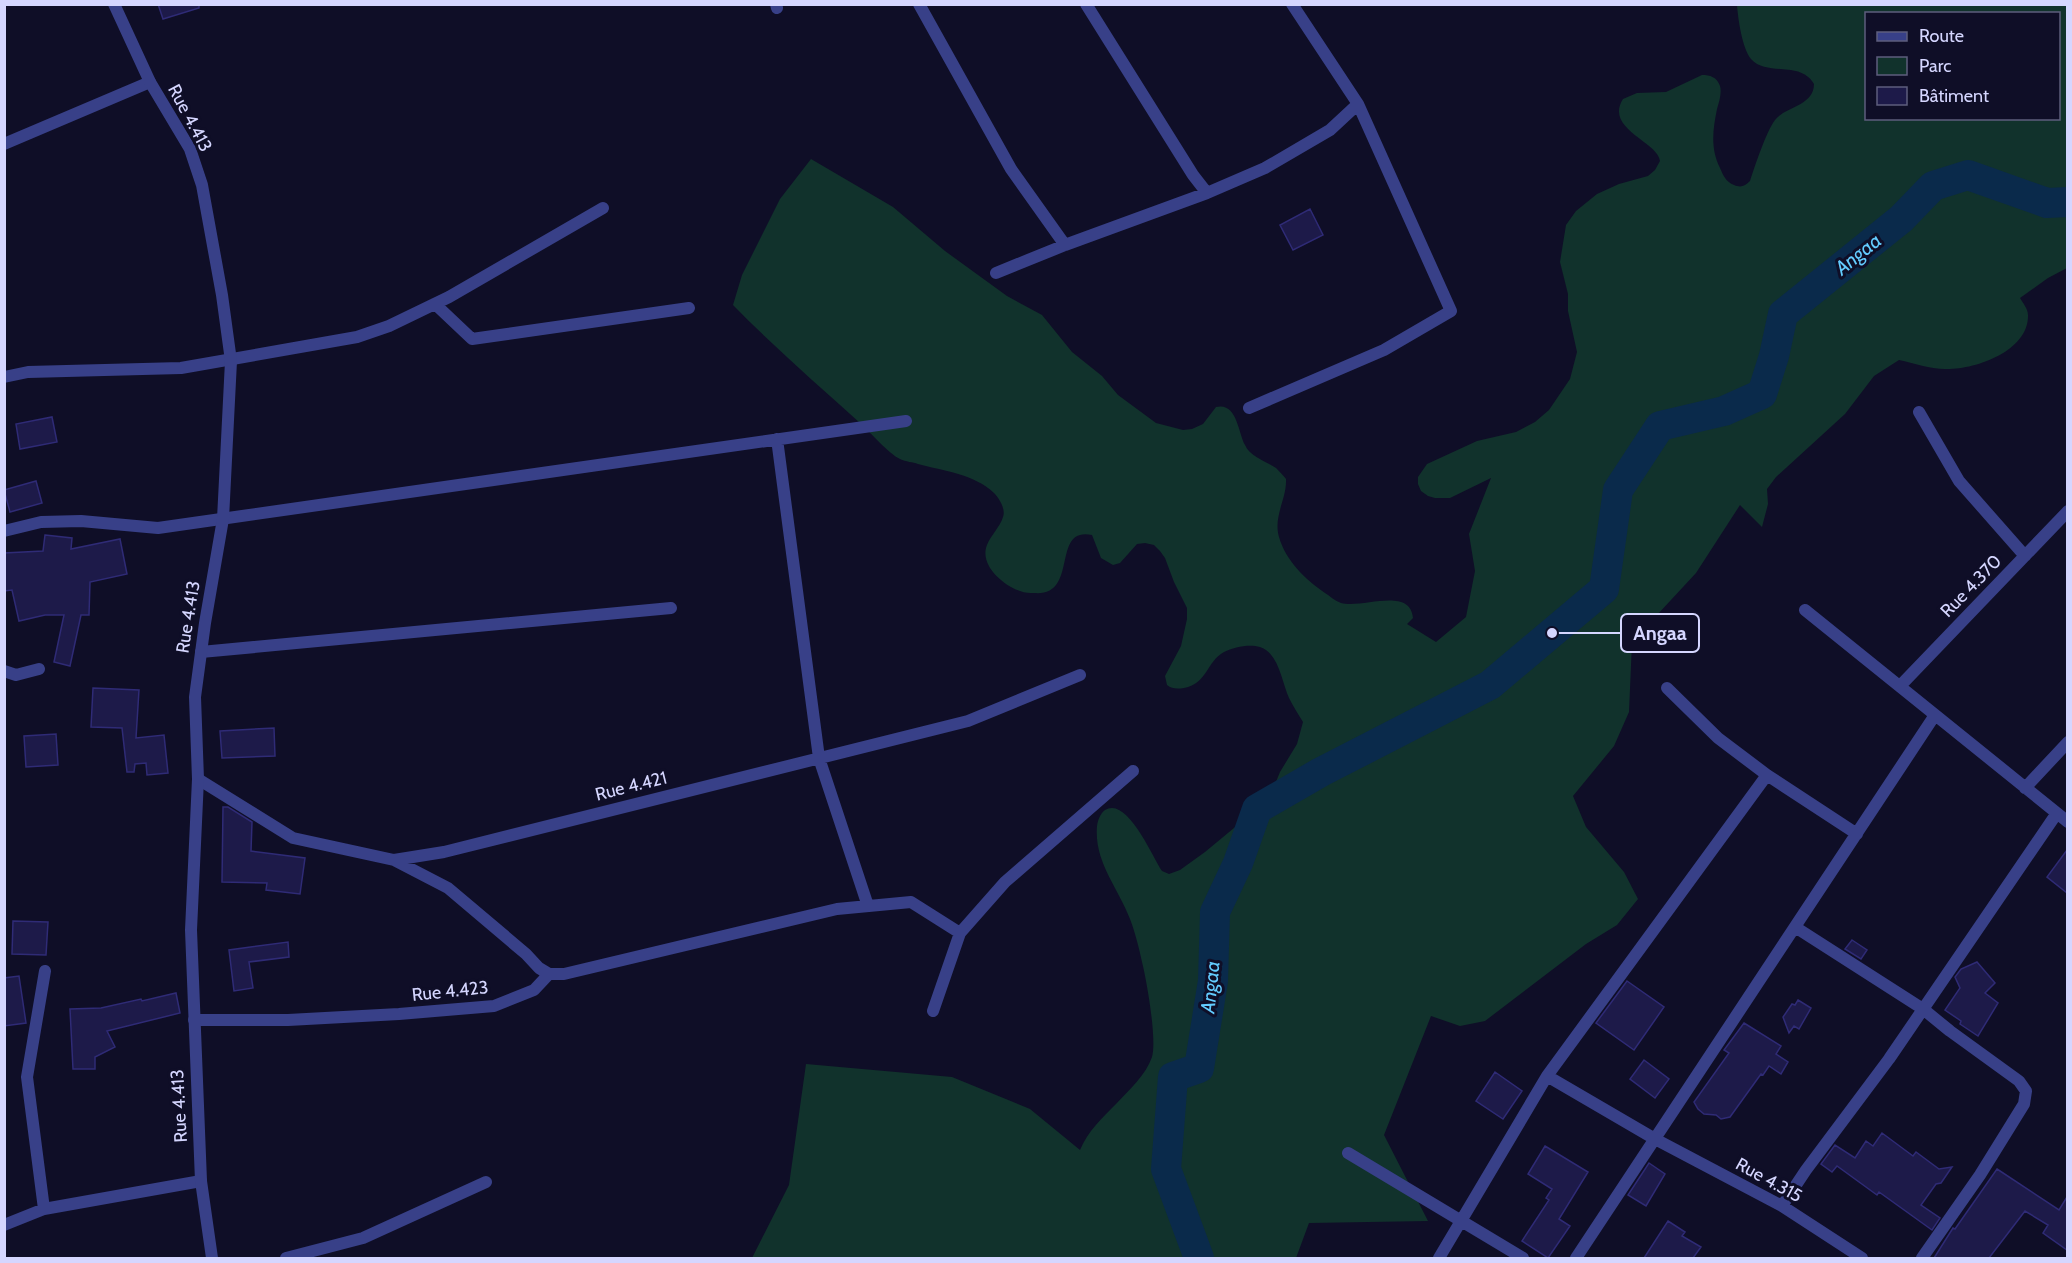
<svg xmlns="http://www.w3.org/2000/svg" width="2072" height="1263" font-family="Cabin,sans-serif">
	<rect width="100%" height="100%" fill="#0f0e27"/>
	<!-- green -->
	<path fill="#11322c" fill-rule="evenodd" d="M1737,5H2067V268L2048,278L2020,298C2023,303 2028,309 2028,315C2029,351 1975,370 1945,369C1930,369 1914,363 1899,360L1874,376L1845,414L1776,477L1767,489L1768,504L1762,527L1740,505L1696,573L1632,642L1629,712L1614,746L1573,796L1586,827L1624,872L1638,899L1617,925L1586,944L1485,1021L1460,1026L1431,1016L1384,1135L1428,1221L1309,1223L1296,1258H752L789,1185L806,1064L952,1077L1030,1109L1080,1150C1088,1131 1102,1118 1116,1104C1129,1090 1146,1075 1152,1057C1157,1040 1147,982 1142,962C1139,948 1135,932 1130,919C1118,887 1094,862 1097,826C1098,820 1100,814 1105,810C1127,796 1152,856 1162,871L1169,874L1180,870L1205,852L1269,799L1280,772L1297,744L1303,722C1298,714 1293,706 1289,698C1282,683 1279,653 1260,647C1249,644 1234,647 1224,652C1206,662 1208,683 1184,688C1177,689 1172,689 1167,685L1165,676L1181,646L1187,619V608L1174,582L1165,558L1160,551L1154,545L1145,543L1137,544L1120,563L1113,565L1101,558L1092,535C1050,526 1080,597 1034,593C1030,593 1025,593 1020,591C1003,585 979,565 987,545C991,535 1000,527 1003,517C1006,509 999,498 994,493C974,474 944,471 918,464C913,462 906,462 900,459C889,454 870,432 860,423C817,384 773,346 733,305L742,275L780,199L811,159L893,207L945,251L1007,296L1042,315L1072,352L1102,376L1118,395L1156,423L1183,430L1192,429L1203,424L1216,407C1237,402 1238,432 1245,445C1250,457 1266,461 1276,468C1279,471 1283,475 1286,479C1287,499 1273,516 1279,537C1286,561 1305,579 1325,593C1330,596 1335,601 1341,603C1362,609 1410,586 1413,618L1407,624L1436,642L1466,617L1475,571L1469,534L1491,478L1450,498H1435L1428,496L1421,491L1418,484V477L1427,464L1477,441L1516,432L1535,422L1549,410L1570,379L1577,352L1568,311V294L1560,262L1566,225L1576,211L1597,194L1619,184L1648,176L1655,170L1660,161C1658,142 1604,129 1623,99L1637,93L1666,92L1702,75C1710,75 1717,77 1720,86C1722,93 1719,102 1717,109C1713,129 1710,148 1720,168C1723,175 1726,182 1734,185C1741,188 1745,186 1750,181C1755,166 1766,132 1775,120C1786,106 1814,106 1814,84C1800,60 1767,77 1751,59C1742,48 1738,18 1737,5ZM1866,14H2058V118H1866Z"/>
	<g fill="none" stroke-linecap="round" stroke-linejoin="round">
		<!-- river -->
		<path stroke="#0a2a4b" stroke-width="30" d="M1199,1258L1166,1169L1173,1077L1199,1068L1213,981L1215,912L1238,863L1257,809L1321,772L1490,685L1604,589L1618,490L1660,426L1724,411L1762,394L1774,356L1783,314L1901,219L1933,186L1968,175L2047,203L2068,202"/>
	</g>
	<!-- building -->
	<path fill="#1d1a49" stroke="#2f2b76" stroke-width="1.5" d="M158,4H199V8L163,19Z
		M1310,209L1323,235L1293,250L1280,225Z
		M52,417L57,442L20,449L16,424Z
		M36,481L42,503L10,512L4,490Z
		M45,535L72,538L71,549L120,539L127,574L90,582L89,615H81L70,666L54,662L64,615H45L19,621L12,590L4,591V553L43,551Z
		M93,688L139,690L136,738L164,735L168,773L147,775L146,763L135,764L134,772H127L122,728L91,727Z
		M274,728L275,756L222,758L220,731Z
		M56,734L58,765L26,767L24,736Z
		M223,807H228L252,822L251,851L305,858L300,894L266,890L267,883L222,882Z
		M2067,850V893L2047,877Z
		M13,921L48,922L46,955L12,954Z
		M1852,940L1867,950L1861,959L1845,949Z
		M288,942L289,957L249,962L253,988L234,991L229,950Z
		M1977,962L1995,983L1985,993L1998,1003L1978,1036L1960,1024L1961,1021L1945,1010L1960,988L1955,977L1961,969Z
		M19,976L26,1023L4,1026V978Z
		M1627,981L1664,1007L1634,1050L1596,1023Z
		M176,993L180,1013L107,1031L115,1047L95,1057V1069H73L70,1009L101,1008L141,999L142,1001Z
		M1798,1000L1811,1008L1799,1029L1794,1026L1789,1033L1783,1017L1792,1004L1795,1005Z
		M1744,1023L1781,1046L1776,1054L1788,1062L1781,1074L1769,1066L1763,1075L1761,1074L1730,1117L1721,1119L1716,1115L1704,1114L1698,1109L1694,1102L1729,1053L1724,1050Z
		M1644,1060L1669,1079L1655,1098L1630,1079Z
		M1495,1072L1522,1091L1503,1119L1476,1101Z
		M1882,1133L1913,1156L1916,1152L1939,1169L1952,1167L1941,1183L1936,1184L1921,1205L1940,1218L1932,1230L1879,1192L1877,1195L1837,1166L1832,1172L1821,1164L1835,1145L1855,1158L1866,1141L1873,1146Z
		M1545,1146L1588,1172L1559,1219L1570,1226L1548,1258L1522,1241L1549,1200L1546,1198L1552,1189L1528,1174Z
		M1649,1163L1665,1174L1646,1206L1628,1195Z
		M1997,1169L2059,1210L2067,1197V1250L2043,1233L2048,1225L2025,1211L1989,1258H1934L1953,1228L1955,1229Z
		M1668,1221L1685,1232L1682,1236L1701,1247L1693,1258H1644Z"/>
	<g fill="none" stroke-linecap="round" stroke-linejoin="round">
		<!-- minor -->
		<path stroke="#384088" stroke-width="12" d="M776,4L777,8
			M919,4L1011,169L1065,245
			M1086,4L1193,175L1207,193
			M4,144L150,82
			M996,273L1065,245L1207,193L1265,168L1330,130L1358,104
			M435,304L472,339L689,308
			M4,377L28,372L181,368L357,337L389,326L449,297L603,208
			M1249,408L1384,350L1451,311L1358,104L1292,4
			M1919,412L1959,481L2025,556
			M777,439L819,758L868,906
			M4,531L41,522L81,521L158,528L906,421
			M1805,610L2068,822
			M201,652L671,608
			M4,671L16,675L39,669
			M1900,686L2068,511
			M1667,688L1718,738L1767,775L1857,834
			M198,779L293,838L394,860L444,852L968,721L1080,675
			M2025,788L2068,742
			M394,860L448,888L526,954L539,968L549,974
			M1795,927L1923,1009L1950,1031L2019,1081L2026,1091L2024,1104L1980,1175L1922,1258
			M933,1011L960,933L1005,882L1133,771
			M194,1020H288L399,1014L494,1006L534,990L549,974H564L837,909L911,902L960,933
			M1547,1076L1655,1139L1782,1206L1862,1258
			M1348,1153L1523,1258
			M1782,1206L1806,1170L1889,1059L2057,813
			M44,1209L27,1077L45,971
			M4,1225L44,1209L201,1181
			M286,1258L363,1238L486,1182
			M1439,1258L1547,1076L1767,775
			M1576,1258L1935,715"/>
		<!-- tertiary -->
		<path stroke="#384088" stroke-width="12" d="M114,4L150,82L190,149L202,185L222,295L231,361L223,519L205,623L195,697L198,779L191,930L201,1181L212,1258"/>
	</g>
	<g text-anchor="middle" stroke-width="6" stroke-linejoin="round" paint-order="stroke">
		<!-- street labels -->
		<g font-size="18" fill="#d5d6ff" stroke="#0f0e27">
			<text transform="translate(190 118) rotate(62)" y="6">Rue 4.413</text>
			<text transform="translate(1971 586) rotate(-46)" y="6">Rue 4.370</text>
			<text transform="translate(188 617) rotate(-81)" y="6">Rue 4.413</text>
			<text transform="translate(631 786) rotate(-14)" y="6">Rue 4.421</text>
			<text transform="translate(450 991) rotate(-6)" y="6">Rue 4.423</text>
			<text transform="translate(179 1106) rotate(-93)" y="6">Rue 4.413</text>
			<text transform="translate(1769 1180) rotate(29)" y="6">Rue 4.315</text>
		</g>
		<!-- water labels -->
		<g font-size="20" font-style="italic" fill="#63ccff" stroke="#0f0e27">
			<text transform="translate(1858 254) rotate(-39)" y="7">Angaa</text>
			<text transform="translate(1210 987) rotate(-84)" y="7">Angaa</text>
		</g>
	</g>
	<!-- callouts -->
	<path fill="none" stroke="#d5d6ff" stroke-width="2" d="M1552 633L1621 633"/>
	<circle fill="#d5d6ff" stroke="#0f0e27" stroke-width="2" cx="1552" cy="633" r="6"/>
	<rect fill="#0f0e27" stroke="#d5d6ff" stroke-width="2" x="1621" y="614" width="78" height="38" rx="6"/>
	<g font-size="20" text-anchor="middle" font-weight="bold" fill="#d5d6ff">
		<text x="1660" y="640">Angaa</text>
	</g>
	<!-- border -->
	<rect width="2072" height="1263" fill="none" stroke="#d5d6ff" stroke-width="12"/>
	<!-- legend -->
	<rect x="1865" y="12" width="195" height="108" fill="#0f0e27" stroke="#5e5e7d" stroke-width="1.5"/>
	<rect x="1877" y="32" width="30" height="9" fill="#384088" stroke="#5e5e7d" stroke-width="1.5"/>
	<text x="1919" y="42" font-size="18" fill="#d5d6ff">Route</text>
	<rect x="1877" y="57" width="30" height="18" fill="#11322c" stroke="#5e5e7d" stroke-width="1.5"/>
	<text x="1919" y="72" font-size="18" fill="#d5d6ff">Parc</text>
	<rect x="1877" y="87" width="30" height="18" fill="#1d1a49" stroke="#5e5e7d" stroke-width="1.5"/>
	<text x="1919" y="102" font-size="18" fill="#d5d6ff">Bâtiment</text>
</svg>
